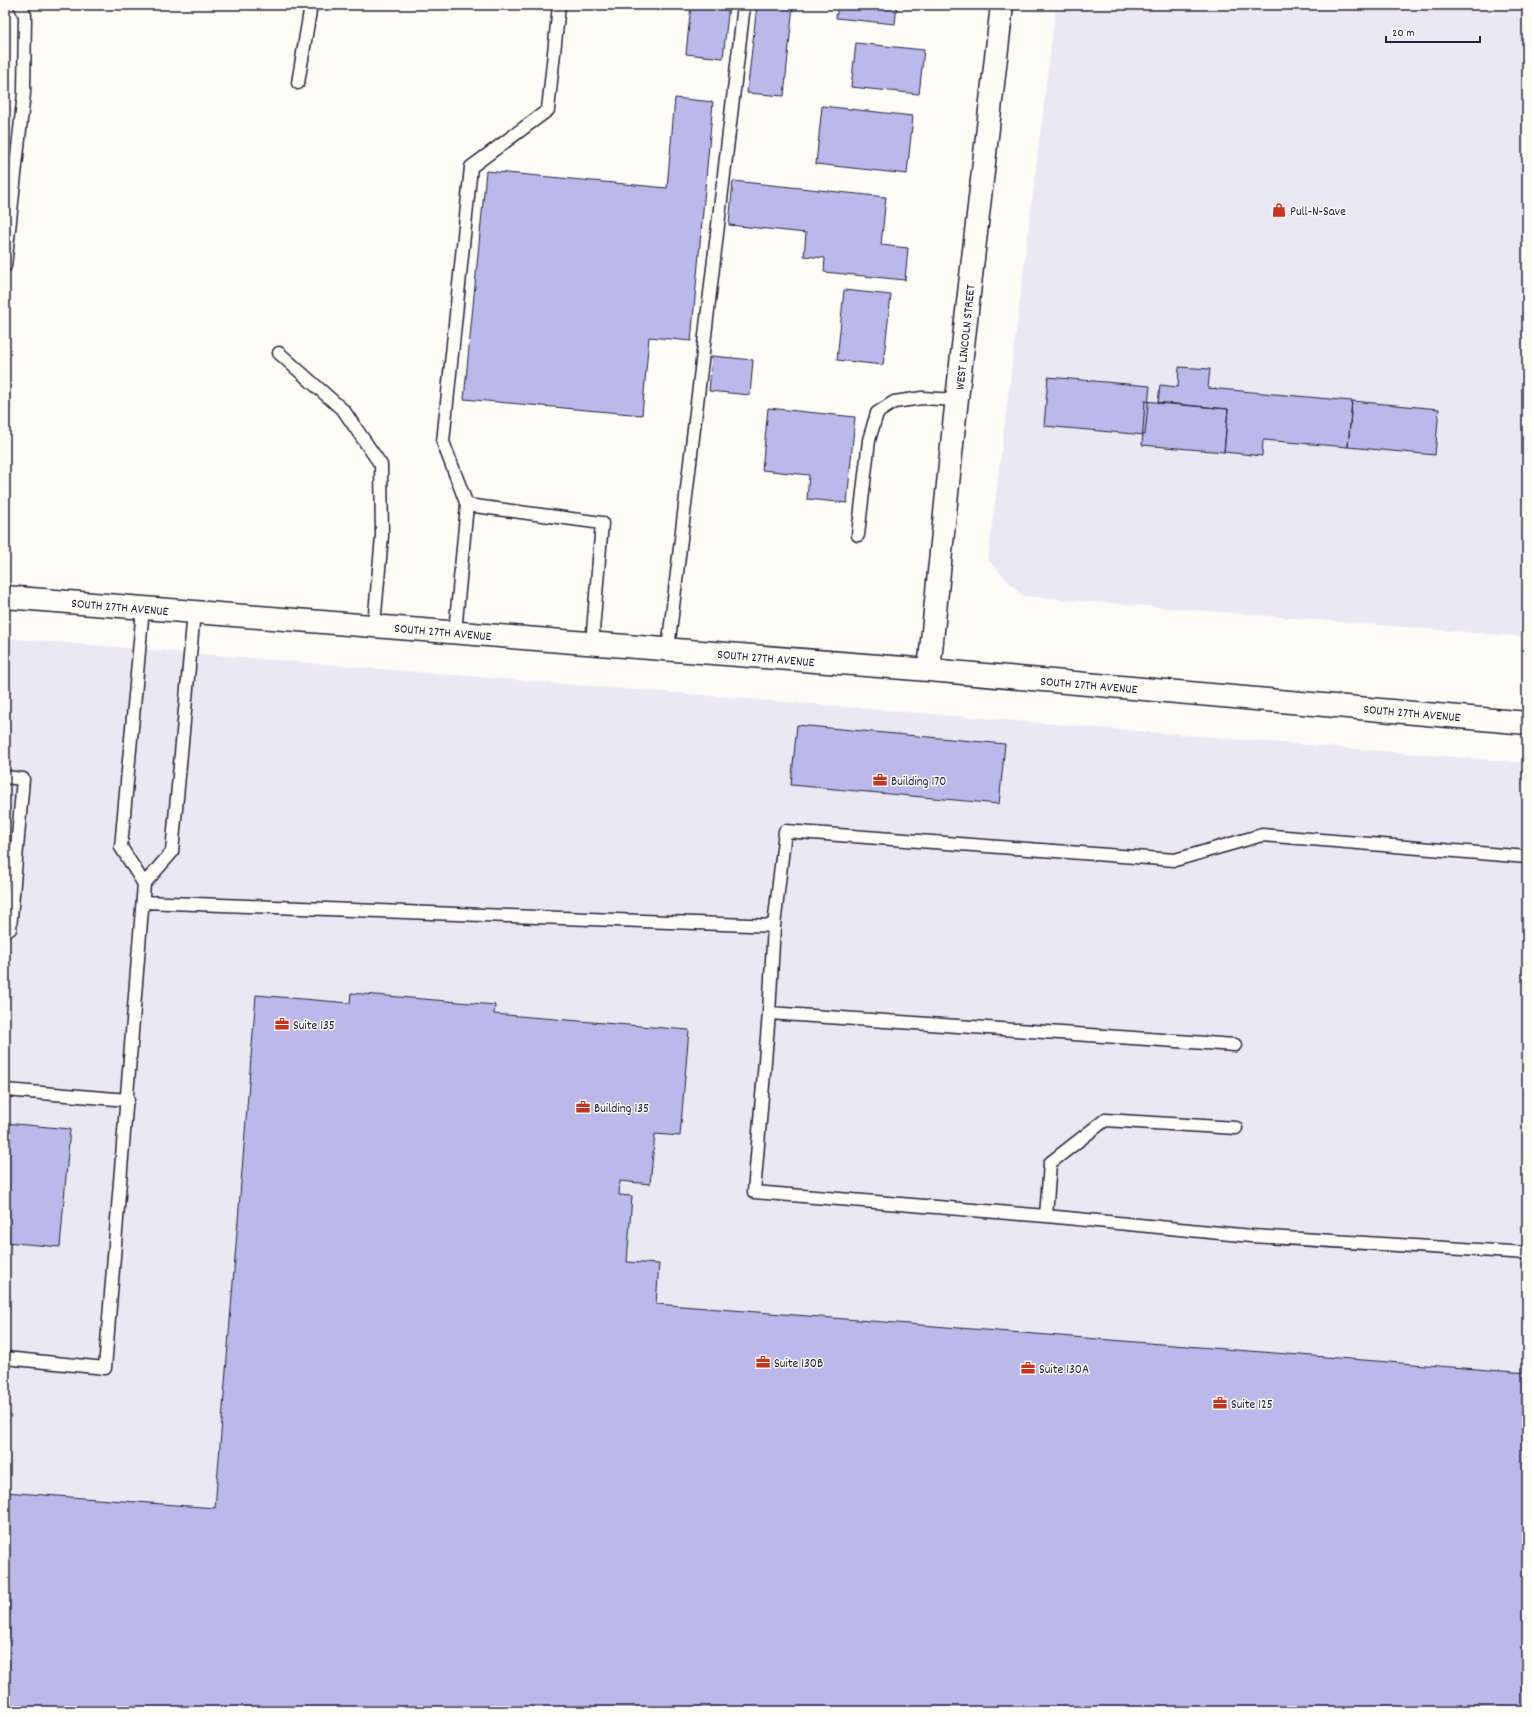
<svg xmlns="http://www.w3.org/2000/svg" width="1532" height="1716" font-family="Dekko,sans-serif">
	<rect width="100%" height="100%" fill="#fdfcf7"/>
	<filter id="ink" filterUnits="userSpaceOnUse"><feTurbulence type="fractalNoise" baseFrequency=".025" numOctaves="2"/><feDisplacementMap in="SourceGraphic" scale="8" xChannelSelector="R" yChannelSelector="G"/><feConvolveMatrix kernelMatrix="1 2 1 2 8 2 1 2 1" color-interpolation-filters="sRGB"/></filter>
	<g filter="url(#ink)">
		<!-- built -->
		<path fill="#eae8f3" d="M1056,5H1527V637L1023,596L988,560Z
			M5,638L1527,763V1711H5Z"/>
		<!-- building -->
		<path fill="#bcb8ea" stroke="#22223b" d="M691,5H729L723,58L686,54Z
			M757,5H793L784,96L747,93Z
			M838,5H897L895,24L836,18Z
			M856,43L924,50L919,94L851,87Z
			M675,98L713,102L691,341L649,337L642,415L464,399L486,171L667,188Z
			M822,106L913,116L907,174L816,164Z
			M733,181L886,197L881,245L908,248L905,280L824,272L825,258L804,256L806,233L729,225Z
			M844,290L891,295L883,365L837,360Z
			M712,356L753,360L750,395L709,391Z
			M1179,367L1210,369L1208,388L1352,401L1348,447L1263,440L1262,456L1224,452L1228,409L1158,403L1160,385L1178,387Z
			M1048,377L1150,386L1145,435L1044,426Z
			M1145,401L1228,409L1224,452L1142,445Z
			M1352,401L1439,409L1435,455L1348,447Z
			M768,408L855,417L847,503L807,499L809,475L762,470Z
			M797,725L1005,744L999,804L791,785Z
			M351,993L495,1005L494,1014L689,1030L680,1136L655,1134L650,1184L620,1181L619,1195L632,1196L627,1262L659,1264L656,1304L1527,1373V1711H5V1492L215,1508L256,995L350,1003Z
			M5,1123L70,1129L60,1247L5,1242Z"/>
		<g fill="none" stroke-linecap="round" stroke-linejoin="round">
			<defs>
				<path id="lane" d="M559,5L548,110L471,167L443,442L467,505L602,523L592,643
					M298,83L311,5
					M5,266L24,93L25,15L20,5
					M279,353L344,411L381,465L382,536L374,625
					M858,535L869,440L877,413L894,402L922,398L957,400
					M143,608L121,847L144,884
					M455,632L467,505
					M668,649L744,5
					M5,777L23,779L10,929H5
					M1527,857L1262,835L1175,860L785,831L774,926L769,1013L754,1192L1046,1216L1251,1236L1527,1253
					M143,902L774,926
					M769,1013L1235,1045
					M5,1090L128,1100
					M1046,1216L1050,1163L1105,1120L1236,1128
					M5,1358L105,1368L144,884L172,852L194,612"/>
				<path id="secondary" d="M5,597L929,670L1527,723
					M929,670L954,425L1002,5"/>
			</defs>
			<!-- lane casing -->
			<use href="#lane" stroke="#22223b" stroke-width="15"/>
			<!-- secondary casing -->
			<use href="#secondary" stroke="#22223b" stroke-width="25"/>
			<!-- lane -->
			<use href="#lane" stroke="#fdfcf7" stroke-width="12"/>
			<!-- secondary -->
			<use href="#secondary" stroke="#fdfcf7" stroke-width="22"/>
		</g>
	</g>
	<!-- icons -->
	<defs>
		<symbol id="shop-bare" viewBox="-9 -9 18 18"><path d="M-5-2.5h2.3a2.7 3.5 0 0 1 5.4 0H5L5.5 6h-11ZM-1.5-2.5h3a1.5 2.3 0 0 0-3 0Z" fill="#c8321e" stroke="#fdfcf7" stroke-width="2.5" paint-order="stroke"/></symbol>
		<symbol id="office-bare" viewBox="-9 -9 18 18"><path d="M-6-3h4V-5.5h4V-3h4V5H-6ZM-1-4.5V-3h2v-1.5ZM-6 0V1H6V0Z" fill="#c8321e" stroke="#fdfcf7" stroke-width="2.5" paint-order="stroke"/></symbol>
	</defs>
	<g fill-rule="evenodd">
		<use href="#shop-bare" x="1269" y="200" width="20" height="20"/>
		<use href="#office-bare" x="870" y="770" width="20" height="20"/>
		<use href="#office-bare" x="272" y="1014" width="20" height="20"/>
		<use href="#office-bare" x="573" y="1097" width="20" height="20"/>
		<use href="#office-bare" x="753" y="1352" width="20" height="20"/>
		<use href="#office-bare" x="1018" y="1358" width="20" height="20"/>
		<use href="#office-bare" x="1210" y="1393" width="20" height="20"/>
	</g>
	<g text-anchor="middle" stroke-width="3" stroke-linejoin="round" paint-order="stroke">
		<!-- poi labels -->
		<g font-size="13" fill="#22223b" stroke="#fdfcf7" text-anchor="start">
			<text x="1290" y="215">Pull-N-Save</text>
			<text x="891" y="785">Building 170</text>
			<text x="293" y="1029">Suite 135</text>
			<text x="594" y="1112">Building 135</text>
			<text x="774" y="1367">Suite 130B</text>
			<text x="1039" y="1373">Suite 130A</text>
			<text x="1231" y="1408">Suite 125</text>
		</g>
		<!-- street labels -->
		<g font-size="13" fill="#22223b" stroke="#fdfcf7">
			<text transform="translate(964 337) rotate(-84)" y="5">WEST LINCOLN STREET</text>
			<text transform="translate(120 606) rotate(5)" y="5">SOUTH 27TH AVENUE</text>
			<text transform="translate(443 631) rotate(5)" y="5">SOUTH 27TH AVENUE</text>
			<text transform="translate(766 657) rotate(5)" y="5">SOUTH 27TH AVENUE</text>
			<text transform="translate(1089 684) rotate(5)" y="5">SOUTH 27TH AVENUE</text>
			<text transform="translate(1412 712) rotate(5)" y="5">SOUTH 27TH AVENUE</text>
		</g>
	</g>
	<!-- margin -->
	<rect width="1532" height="1716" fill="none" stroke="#fdfcf7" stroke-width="20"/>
	<rect x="10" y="10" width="1512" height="1696" fill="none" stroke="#22223b" stroke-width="1.5" filter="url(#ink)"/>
	<!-- scale -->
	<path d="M1386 36v6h94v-6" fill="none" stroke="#22223b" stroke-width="2"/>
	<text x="1392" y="36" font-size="12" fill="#22223b" stroke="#fdfcf7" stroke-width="3" paint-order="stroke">20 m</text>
</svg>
